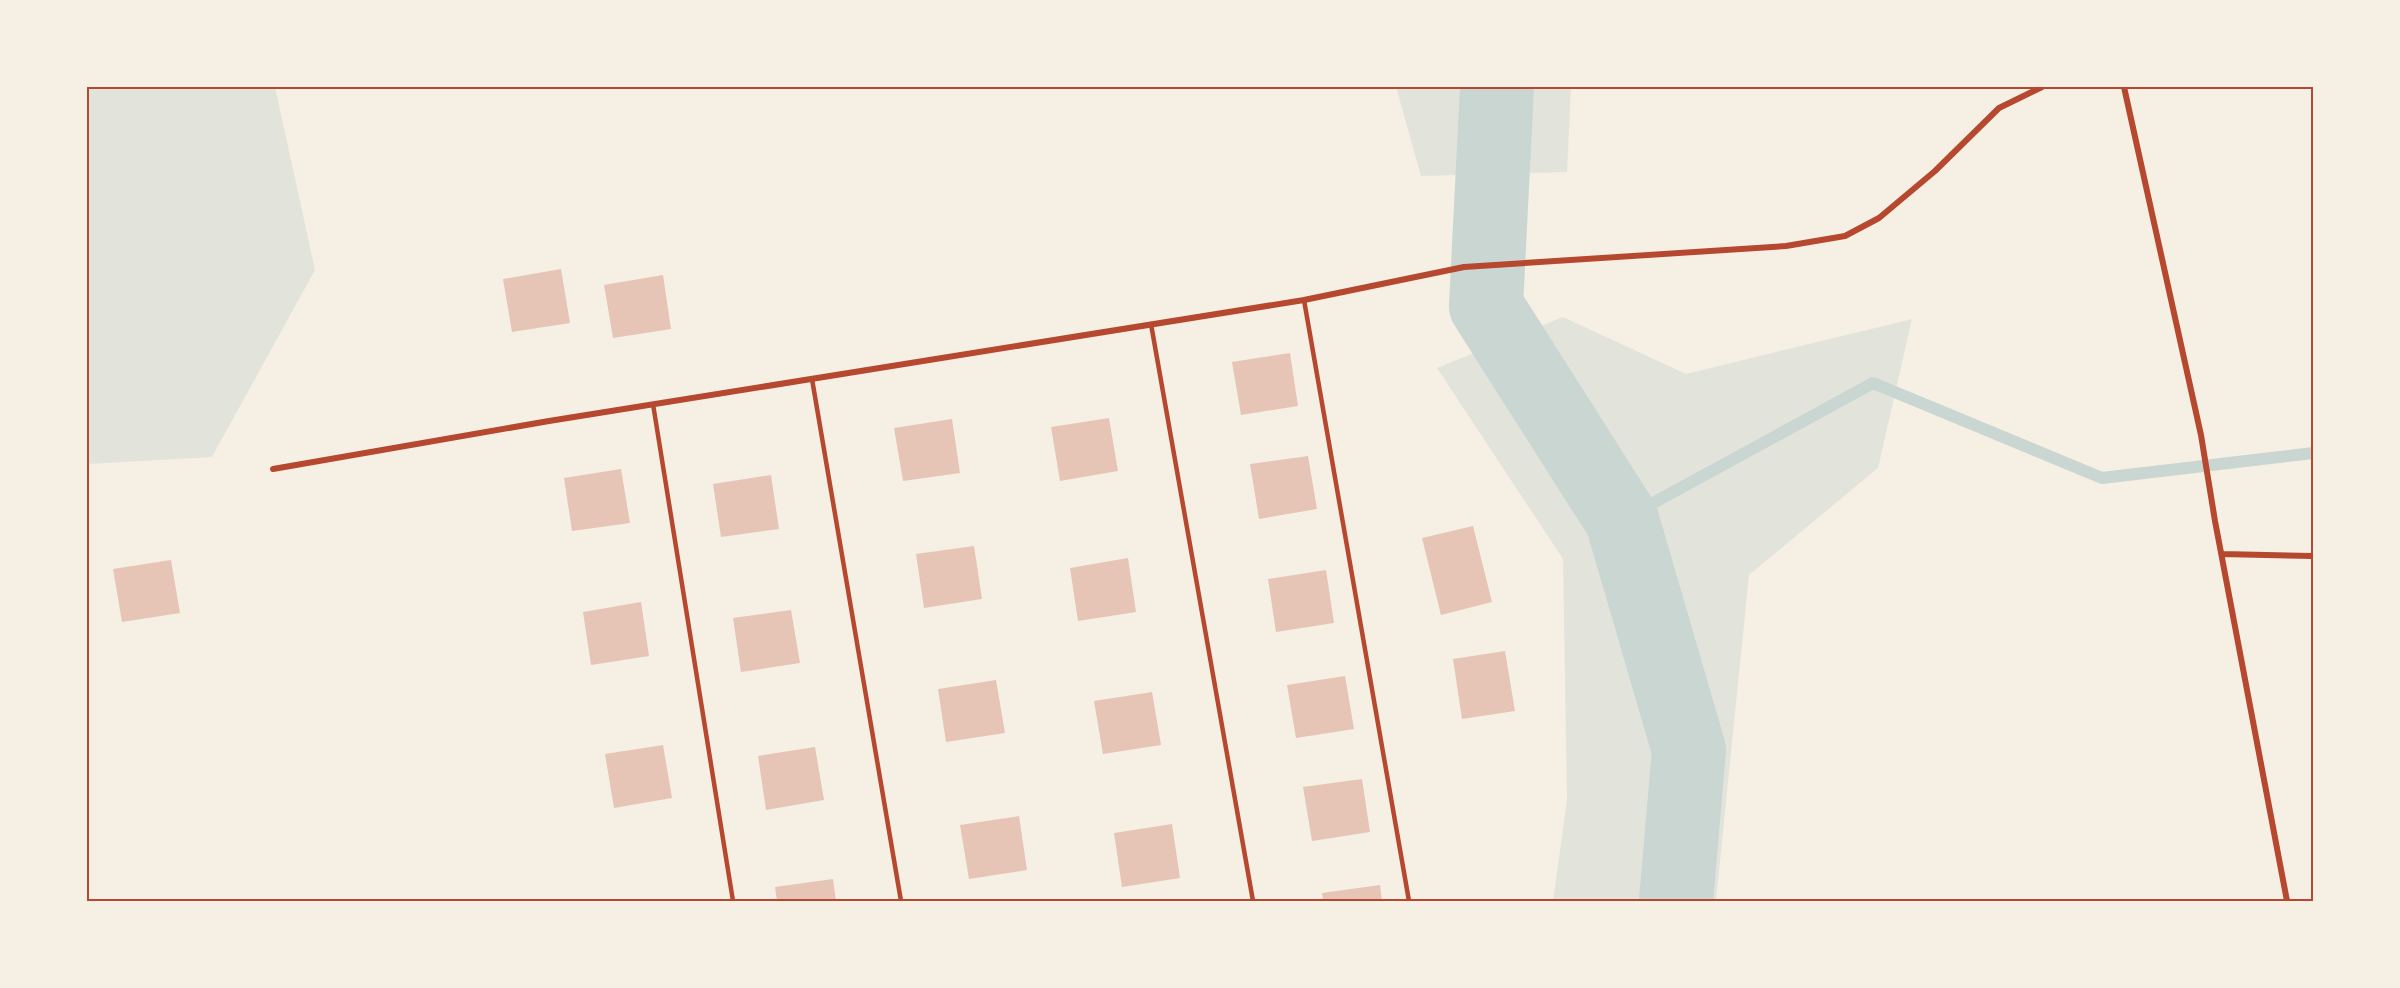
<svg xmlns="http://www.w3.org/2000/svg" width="2400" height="988" font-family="Manrope,sans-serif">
	<rect width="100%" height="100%" fill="#f6efe4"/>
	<!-- green -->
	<path fill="#e2e4dc" d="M87,87H275L315,270L212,457L87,464Z
		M1396,87H1571L1567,172L1421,176Z
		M1563,317L1686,374L1912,319L1878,468L1749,575L1716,901H1553L1567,800L1563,559L1437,368Z"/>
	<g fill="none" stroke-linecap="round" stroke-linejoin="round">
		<!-- stream -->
		<path stroke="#c9d6d2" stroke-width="12" d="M1622,520L1873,383L2102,478L2313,453"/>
		<!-- river -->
		<path stroke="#c9d6d2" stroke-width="74" d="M1497,87L1486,306L1622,520L1689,750L1676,901"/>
	</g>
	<!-- building -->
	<path fill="#e6c5b7" d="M561,269L570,323L512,332L503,279Z
		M663,275L671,329L613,338L604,285Z
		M1290,353L1298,406L1241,415L1232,362Z
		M1109,418L1118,471L1060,481L1051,427Z
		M952,419L960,473L903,481L894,428Z
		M1308,456L1317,509L1259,519L1250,464Z
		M621,469L630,523L572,531L564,478Z
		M771,475L779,529L721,537L713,484Z
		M1473,526L1492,602L1441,615L1422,538Z
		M974,546L982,599L924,608L916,554Z
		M1128,558L1136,612L1078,621L1070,568Z
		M171,560L180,613L122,622L113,569Z
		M1326,570L1334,623L1276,632L1268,579Z
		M641,602L649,656L591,665L583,612Z
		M791,610L800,663L741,672L733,618Z
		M1505,651L1515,711L1462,719L1453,659Z
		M1345,676L1354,729L1296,738L1287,685Z
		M996,680L1005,733L946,742L938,689Z
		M1152,692L1161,745L1103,754L1094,701Z
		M663,745L672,798L614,808L605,754Z
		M815,747L824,800L766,810L758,756Z
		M1362,779L1370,832L1312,841L1303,787Z
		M1019,816L1027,870L969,879L960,825Z
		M1172,824L1180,878L1122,887L1114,833Z
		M833,879L836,901H777L775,887Z
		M1380,885L1382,901H1323L1322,893Z"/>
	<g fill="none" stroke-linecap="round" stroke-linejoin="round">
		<!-- service -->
		<path stroke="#b5482f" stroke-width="4.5" d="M1304,300L1409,901
			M1151,324L1253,901
			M812,379L901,901
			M653,404L733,901"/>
		<!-- minor -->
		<path stroke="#b5482f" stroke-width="6" d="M2124,87L2201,435L2215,521L2287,901
			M273,469L549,421L1304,300L1464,267L1786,246L1845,236L1879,218L1935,171L1999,108L2042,87
			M2222,554L2313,556"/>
	</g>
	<!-- border -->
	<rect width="2400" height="988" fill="none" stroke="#f6efe4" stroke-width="177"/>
	<rect x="88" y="88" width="2224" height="812" fill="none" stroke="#b5482f" stroke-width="2"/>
</svg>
